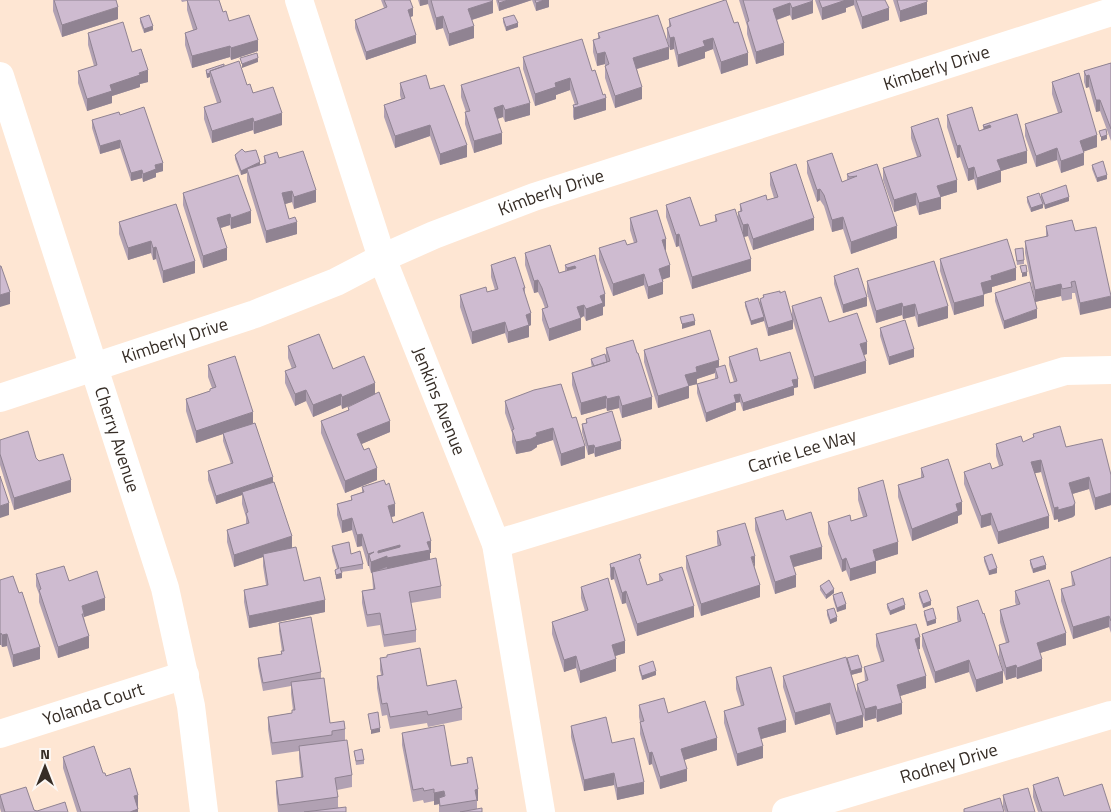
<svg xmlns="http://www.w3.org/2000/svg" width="1111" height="812" font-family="'Titillium Web',sans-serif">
	<rect width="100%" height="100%" fill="#fee6d3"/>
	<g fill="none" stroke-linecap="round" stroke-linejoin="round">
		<!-- minor -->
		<g stroke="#fff" stroke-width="28">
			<path id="s1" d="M299,0L382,258L496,544L541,812"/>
			<path id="s2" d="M0,398L255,314L336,282L382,258L434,235L534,197L1111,12"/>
			<path id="s3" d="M496,544L1065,371L1111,370"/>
			<path id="s4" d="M0,734L185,675"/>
			<path id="s5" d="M786,812L1111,715"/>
		</g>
		<!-- tertiary -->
		<path stroke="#fff" stroke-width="28" id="s6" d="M0,76L165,588L191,706L204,812"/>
	</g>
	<!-- wall -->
	<path fill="#b1a1b3" d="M53,0L118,19L62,37L53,11Z
		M181,0H219L223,12L229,21L258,51L231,60L230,57L192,68L185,45V33L193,30L187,10V1L182,2Z
		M381,0H410L413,16L410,17L416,43L366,60L355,28V20L384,8Z
		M418,0H492L493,13L472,20L474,38L449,46L443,28L436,30L428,4L420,6Z
		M496,0H549V7L536,11L532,0L499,11Z
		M725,0L748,65L721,74L713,49L705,52V58L678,67L674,49L670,50L667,40V28L669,27V19Z
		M739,0H812L813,13L792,20L790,15L777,20L784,55L756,64L747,34V26Z
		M815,0H885L889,20L862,29L854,5L846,8V12L822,20Z
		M893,0H927V14L900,22Z
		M140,18L153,30L144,33L140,22Z
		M503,18L518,27L506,31L503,22Z
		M88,33L132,52L148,82L140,84V87L112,96V103L87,111L78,83V71L94,66L88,45Z
		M598,33L669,59L637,69L642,99L615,108L605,78V64L597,66L593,52V40L598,39Z
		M523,57L592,71L606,110L574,120L573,117V105H575L570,90L556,95V99L535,106L523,69Z
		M1111,63V141L1100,111L1096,112L1089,87L1086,88L1084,82V71Z
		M224,66L247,85L282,125L254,134L253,130L212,143L204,119V107L217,103L210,82V77L207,78L206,74V70Z
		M1052,82L1097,147L1084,151V165L1061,173L1057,160L1036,167L1025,136V124L1058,113L1052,94Z
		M400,83L430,89L467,157L440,165L430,136L395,148L384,117V105L401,99L400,95Z
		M461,85L530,115L505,122L503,117L497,119L502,144L474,153L465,124V112H466L461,97Z
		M1017,114L1027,163L1001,171V182L977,190L974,179L968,181L960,157L957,158L947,127V115L979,131L983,129V125Z
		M120,115L163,171L156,173V177L143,182L142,178L131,181L120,148L100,154L92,128V120Z
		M911,127L957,192L941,197V209L919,215L916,205L894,212L883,180V168L917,157L911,138Z
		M235,155L260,165L264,163V156L279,158L316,202L294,209L292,202L285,204L289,219L297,234L266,243L247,181V173L241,175L235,159Z
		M807,161L842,182L847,180V174L877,164L897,238L851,254L843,229L832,232L824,206L820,200L817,202L807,173Z
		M1092,165L1107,179L1097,182L1092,169Z
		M770,173L814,230L753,250L748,236L744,237L751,271L692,289L679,246L676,247L666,217V205L700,226L715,222V215L738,219V212L740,211V204L767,200L774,198L770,185Z
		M183,193L251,223L231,229L230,225L221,228L227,260L203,268L183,205Z
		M1041,194L1069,201L1045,209L1041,198Z
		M1027,197L1043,208L1031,212L1027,202Z
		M176,204L195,273L163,283L156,259L153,260L151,253L128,260L119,234V222Z
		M630,218L666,250L665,251L670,277L662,279L663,294L648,299L644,285L613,296L599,260V248L627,245L634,243L630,230Z
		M1046,226L1075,231L1096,227L1080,315L1075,293H1072V299L1062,301L1061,296L1035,302L1025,253V241L1046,237Z
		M1015,249L1024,260V264L1017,265Z
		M525,253L559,273L565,271V265L595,255L605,306L603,307V315L586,321L584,316L581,318V330L549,341L542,320V309L545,308L542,300L538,292L534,293L525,265Z
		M940,259L1016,280L992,287V292L984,294V306L954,315L940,271Z
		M491,265L525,288V295L531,325L529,326V337L508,343L505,333L472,344L460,307V295L487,292L495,290L491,277Z
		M834,276L867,306L843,313L834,284Z
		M867,281L948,318L918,327L915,316L903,319L902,315L876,323L867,293Z
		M995,293L1037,318L1004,329L995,301Z
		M763,295L792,317V306L829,322L867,354L864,355L866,373L814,389L793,321V329L768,336L764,321L751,325L745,306V302H760V299L763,298Z
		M880,328L914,357L889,365L880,336Z
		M288,346L333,369L375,394L390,432L361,444L377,480L345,493L321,433V421L348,410V407L359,402L342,409L341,405L313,417L306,401L295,406L285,383V371L292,369L288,358Z
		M606,348L652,409L622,418L619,408L607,411L606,408L581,415L572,385V373L592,367L591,363V359H606Z
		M644,350L719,367L730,383L734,382L729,365V357L760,361L798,387L794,388V395L743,411L740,402L736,403V410L706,422L697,393V384L715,379V373L697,379V384L689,386V398L658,408L644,362Z
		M208,365L253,423L273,482L292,548L304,581L325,612L249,628L244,602V590L266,585L263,566V557L234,567L227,542V530L246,524V517L242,504V495L216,504L208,480V471L231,464L223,441V434L196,443L186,411V399L210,391V389L212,388L208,377Z
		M505,401L572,418L585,458L561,466L553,440L537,445V447L531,451L516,454L512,442V433L505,413Z
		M586,419L621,449L595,457L594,453L588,455L582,432V424L586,423Z
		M1033,434L1066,447L1111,475V505L1095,510L1089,489L1072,494L1075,515L1073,517L1058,522V519L1054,520L1041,472L1035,473L1049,528L998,544L991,525L981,528L964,484V472L992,469L999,466L996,456V444L1023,442L1033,438Z
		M0,440L71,492L14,510L0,465Z
		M921,468L962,514L958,516V523L912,541L898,497V485L921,478Z
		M362,487L395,516L391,517L393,523L431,553H430V559L441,586V598L411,603L416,630V642L384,647L380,625L367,627L362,603V591L373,589L372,573H371L369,566H368L362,546L357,547L352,530L342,533L337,515V504L351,500V496L362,492Z
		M858,488L898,554L876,561V573L850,581L846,570L842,572L828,534V522L851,521L863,517L858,500Z
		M755,518L786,520L822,559L794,567L796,587L775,594L755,530Z
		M717,531L755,568L760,597L701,616L686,568V556L718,547L717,543Z
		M332,546L351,554L363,564V569L341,572L342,578L336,579L335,570L337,569L332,551Z
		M984,557L997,573L989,575L984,561Z
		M1111,557V633L1109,627L1073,639L1061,601V589L1072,586L1071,572Z
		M1030,560L1046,569L1033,573L1030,564Z
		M610,564L641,566L647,585L659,581V574L694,617L637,636L626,603L622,604L614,579L611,580L610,576Z
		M36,574L69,581L105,610L84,617L89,648L58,658L39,602V594L36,586Z
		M0,580L40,659L13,667L7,646L2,647L1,645H0Z
		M820,586L834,593L826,599L820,590Z
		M581,587L625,653L615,656L616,671L580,683L576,668L564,672L552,634V622L585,611L581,598Z
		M1015,591L1066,645L1040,653L1042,671L1017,679L1016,677L1006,680L999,657V645L1006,643L1000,622V610L1016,605L1015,602Z
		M919,593L931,605L923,608L919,597Z
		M833,595L846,609L837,612L833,599Z
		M887,604L905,609L890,615L887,608Z
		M957,607L1003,683L976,692L969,672L935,683L922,646V634L958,622L957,619Z
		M827,610L837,621L830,624L827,615Z
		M924,611L936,623L927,626L924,615Z
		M279,623L321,672V678L330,723L345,729V740L352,775V787L337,790L338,797V807L346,812H278L276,793V781L301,777L299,758V751L272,755L268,729V717L292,713L293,710L291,694V686L263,691L258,666V658L281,654V651H282L279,631Z
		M876,634L920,649H918L926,688L900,696L902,714L877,722L876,718L865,721L863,716V727L836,735L830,714L795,725L783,687V676L847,661V658L862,672L851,675L857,695V684L865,681L864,667L881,662L876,646Z
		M380,658L427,686L462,708V720L428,727L427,723L390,729L387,715L382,716L377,688V676L381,675L380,670Z
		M639,666L656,675L642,680L639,670Z
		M736,677L786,732L761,739L763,758L737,766L724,723V711L741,706L736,689Z
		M639,705L668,713L717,750L684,760L687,781L660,789L652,764L649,765L640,734V722L639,717Z
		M571,726L612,743L644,794L617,800L614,785L584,791L571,737Z
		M402,733L451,766L467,763V758L478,801H477V809L482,812H439V804L434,805V801L424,803L423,800L413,802L402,745Z
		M354,751L364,760V764L356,765Z
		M63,757L103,773L138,807V812H77L63,768Z
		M1033,785L1064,796L1111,812H1038L1033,797Z
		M0,795L37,811L68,812H1L0,808Z
		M1003,795L1035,812H1005L1003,807Z"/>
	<!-- shaded-wall -->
	<path fill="#908392" d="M420,0H428V4L420,6Z
		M508,0H532L499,11V3Z
		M544,0H549V7L536,11V3Z
		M844,0H854V5L846,8V12L822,20V8Z
		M493,1V13L468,21V9Z
		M813,1V13L792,20V8Z
		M927,2V14L900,22V11Z
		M790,3V15L773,21V9Z
		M118,7V19L62,37V25Z
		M413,8V16L408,18V10Z
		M889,8V20L862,29V17Z
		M443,16V28L436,30V18Z
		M518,23V27L506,31V27Z
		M153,26V30L144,33V29Z
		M474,26V38L449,46V34Z
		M416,35V43L366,60V52Z
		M674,37V49L670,50V38Z
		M713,38V49L705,52V58L678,67V55L703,41Z
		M258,40V51L231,60V48Z
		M784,43V55L756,64V52Z
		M230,46V57L192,68V56Z
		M669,47V59L633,70V58Z
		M605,52V64L597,66V54Z
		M748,53V65L721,74V62Z
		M258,58V62L242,68V64Z
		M148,70V82L140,84V87L112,96V103L87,111V99L110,85L139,73Z
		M210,73V77L207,78V74Z
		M1089,75V87L1086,88V76Z
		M570,78V90L556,95V99L535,106V94L555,83Z
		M642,87V99L615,108V96Z
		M606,98V110L574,120V108Z
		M1096,100H1100V111L1096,112Z
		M530,103V115L505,122V110Z
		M503,105V117L494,120V108Z
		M282,113V125L254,134V122Z
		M253,118V130L212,143V131Z
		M430,125V136L395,148V136Z
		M990,125V137L984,139V127Z
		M502,133V144L474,153V141Z
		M1097,135V147L1080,153V141Z
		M1107,135V139L1101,141V137Z
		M120,140V148L100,154V146Z
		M467,145V157L440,165V154Z
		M960,145V157L957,158V146Z
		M1057,148V160L1036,167V156Z
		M1027,151V163L1001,171V182L977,190V178L997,160Z
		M1084,153V165L1061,173V161Z
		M260,162V167L247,169V173L241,175V171Z
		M163,163V171L156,173V177L143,182V174L155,165Z
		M974,167V179L968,181V169Z
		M142,170V178L131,181V173Z
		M1107,175V179L1097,182V178Z
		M957,180V192L941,197V209L919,215V203L937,186Z
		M820,189V200L817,202V190Z
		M316,190V202L294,209V197Z
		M292,191V202L282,205V193Z
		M916,193V205L894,212V200Z
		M1069,197V201L1045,209V205Z
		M1043,204V208L1031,212V208Z
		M251,211V223L231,229V218Z
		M230,214V225L217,229V218Z
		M843,217V229L832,232V220Z
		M814,218V230L753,250V239Z
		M297,222V234L266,243V231Z
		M748,224V236L743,237V225Z
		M897,226V238L851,254V242Z
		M679,234V246L676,247V235Z
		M666,239V250L662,252V240Z
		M151,241V253L128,260V248Z
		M156,247V259L153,260V248Z
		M227,248V260L203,268V256Z
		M751,259V271L692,289V277Z
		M195,261V273L163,283V271Z
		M670,265V277L659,281V269Z
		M575,266V278L567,280V268Z
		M1016,268V280L992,287V292L981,295V283L991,276Z
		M1027,272V276L1022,277V273Z
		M644,274V285L613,296V284Z
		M538,280V292L534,293V281Z
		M663,282V294L648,299V287Z
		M1061,284V296L1035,302V290Z
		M10,292V304L0,307V295Z
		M605,294V306L603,307V315L586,321V309L600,296Z
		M984,295V306L954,315V303Z
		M1111,296V308L1080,315V303Z
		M867,297V306L843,313V305Z
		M902,303V315L876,323V311Z
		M915,304V316L903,319V307Z
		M584,305V316L577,319V307Z
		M948,306V318L918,327V315Z
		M1037,309V318L1004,329V321Z
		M531,313V325L529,326V337L508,343V332L526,315Z
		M764,317V321L751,325V321Z
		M581,318V330L549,341V329Z
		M793,320V329L768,336V328Z
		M695,321V325L682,329V324Z
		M505,322V333L472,344V332Z
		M867,342V354L860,356V344Z
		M914,349V357L889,365V357Z
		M719,360V372L715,368V373L697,379V384L685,387V375L696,367Z
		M866,361V373L814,389V377Z
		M798,379V387L794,388V395L743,411V403L792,380Z
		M375,383V395L342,409V397Z
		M689,386V398L658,408V396Z
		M306,390V401L295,406V394Z
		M341,394V405L313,417V405Z
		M740,394V402L736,403V410L706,422V413L734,395Z
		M606,396V408L581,415V403Z
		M619,396V408L607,411V399Z
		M652,397V409L622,418V406Z
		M253,412V424L196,443V431Z
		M390,421V432L357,446V434Z
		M553,428V440L537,445V447L531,451L516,454V442L536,433Z
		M621,441V449L595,457V448Z
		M594,445V453L588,455V446Z
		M585,446V458L561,466V454Z
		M1041,460V472L1031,474V462Z
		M377,468V480L345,493V481Z
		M273,477V485L242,492V495L216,504V496Z
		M1089,477V489L1069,495V483Z
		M71,480V492L14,510V498Z
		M1111,493V505L1095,510V498Z
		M962,502V514L958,516V523L912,541V529L956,504Z
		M9,503V515L0,518V506Z
		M1075,503V515L1073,517L1058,522V510Z
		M395,504V516L388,518V506Z
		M1058,507V519L1054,520V508Z
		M991,513V525L981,528V516Z
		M1049,516V528L998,544V532Z
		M352,518V530L342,533V521Z
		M362,534V546L357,547V535Z
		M292,536V548L263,554V557L234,567V555Z
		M431,541V553H430V561L387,570V556V567L371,573V562L369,555V566H368V554L400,545V556L427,542Z
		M898,542V554L876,561V573L850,581V569L873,550Z
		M822,547V559L790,568V556Z
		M755,556V568L751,557Z
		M846,558V570L842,572V560Z
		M1046,565V569L1033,573V569Z
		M614,567V579L611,580V568Z
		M997,568V573L989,575V571Z
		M342,573V578L336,579V575Z
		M796,575V587L775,594V582Z
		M760,585V597L701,616V604Z
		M834,589V593L826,599V595Z
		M626,591V603L622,604V593Z
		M105,598V610L84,617V614L82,606Z
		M325,600V612L249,628V616Z
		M931,601V605L923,608V604Z
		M846,604V609L837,612V608Z
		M905,605V609L890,615V611Z
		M694,606V617L637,636V624Z
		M1109,616V627L1073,639V627Z
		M837,617V621L830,624V620Z
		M936,619V623L927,626V622Z
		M1,633V645H0V634Z
		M1066,633V645L1037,654V643Z
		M7,634V646L2,647V635Z
		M89,636V648L58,658V647Z
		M920,637V649L915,650V639Z
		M625,641V653L612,657V645Z
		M40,647V659L13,667V655Z
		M576,656V668L564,672V660Z
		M616,659V671L580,683V671Z
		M1042,659V671L1017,679V668Z
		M969,660V672L935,683V672Z
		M1016,665V677L1006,680V668Z
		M862,668V672L851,675V671Z
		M656,671V675L642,680V676Z
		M1003,671V683L976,692V680Z
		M926,676V688L897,697V685Z
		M830,703V714L795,725V713Z
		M902,703V714L877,722V710Z
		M876,706V718L865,721V709Z
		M863,715V727L836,735V723Z
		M786,720V732L758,740V728Z
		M380,728V732L371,734V730Z
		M717,738V750L681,761V749Z
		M763,746V758L737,766V754Z
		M652,752V764L649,765V753Z
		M687,769V781L660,789V777Z
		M614,773V785L584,791V780Z
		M644,782V794L617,800V788Z
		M478,789V801H477L475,790Z
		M444,791V803L439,798V804L434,805V793Z
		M138,795V807L134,808V796Z
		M138,809V812H130Z"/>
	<!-- building -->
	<path fill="#cebbd0" stroke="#908392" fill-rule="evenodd" d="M54,0H116L118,7L62,25Z
		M187,0H219L223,12L226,11L229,21L249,15L258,40L231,48L230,46L192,56L185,33L197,29Z
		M384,0H410L413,8L408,10L416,35L366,52L355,20L387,7Z
		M431,0H492L493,1L468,9L474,26L449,34L443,16L436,18Z
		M498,0H508L499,3Z
		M535,0H544L536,3Z
		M725,0H726L734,23L738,22L748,53L721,62L713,38L703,41L705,46L678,55L674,37L670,38L667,28L671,26L669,19Z
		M743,0H812L813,1L792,8L790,3L773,9L784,43L756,52L747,22L749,21Z
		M819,0H846L822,8Z
		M856,0H885L889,8L862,17Z
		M897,0H927V2L900,11Z
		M149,15L153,26L144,29L140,18Z
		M514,15L518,23L506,27L503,18Z
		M658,15L669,47L633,58L642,87L615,96L605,66L609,64L605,52L597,54L593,40L600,38L598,33Z
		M123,22L132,52L141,49L148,70L139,73L140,75L110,85L112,91L87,99L78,71L97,65L88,33Z
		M582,39L592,71L595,70L603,95L605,94L606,98L574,108L573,105L578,104L570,78L555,83L556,87L535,94L523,57Z
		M257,53L258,58L242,64L240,58Z
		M239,61L247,85L250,84L253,93L273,87L282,113L254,122L253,118L212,131L204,107L221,102L210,71Z
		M1111,63V129L1100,100H1096L1089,75L1086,76L1084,71Z
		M224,64V66L210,71V73L207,74L206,70Z
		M519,67L530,103L505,110L503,105L494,108L502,133L474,141L465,112L470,111L461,85Z
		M1079,73L1097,135L1080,141L1084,153L1061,161L1057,148L1036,156L1025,124L1062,112L1052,82Z
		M426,75L430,89L444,85L467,145L440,154L430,125L395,136L384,105L405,98L400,83Z
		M144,107L163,163L155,165L156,169L143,174L142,170L131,173L120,140L100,146L92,120L119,112L120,115Z
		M972,107L979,131L991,127L990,125L984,127L983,125L1017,114L1027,151L997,160L1001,170L977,178L974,167L968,169L960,145L957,146L947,115Z
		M938,118L957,180L937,186L941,197L919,203L916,193L894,200L883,168L921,156L911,127Z
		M1106,129L1107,135L1101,137L1099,131Z
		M242,149L245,152L256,150L260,162L241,171L235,155Z
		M303,151L316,190L294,197L292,191L282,193L289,219L295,217L297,222L266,231L247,169L266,163L264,156L277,152L279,158Z
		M832,153L842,182L857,176L849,177L847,174L877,164L897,226L851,242L843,217L832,220L824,195L820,189L817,190L807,161Z
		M1103,161L1107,175L1097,178L1092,165Z
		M796,164L814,218L753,239L748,224L743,225L738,212L742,211L740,204L766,195L767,200L778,197L770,173Z
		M238,175L251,211L231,218L230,214L217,218L227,248L203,256L183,193Z
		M1066,185L1069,197L1045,205L1041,194Z
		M1039,193L1043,204L1031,208L1027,197Z
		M690,197L700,226L717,221L715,215L735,209L751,259L692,277L679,234L676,235L666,205Z
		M176,204L195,261L163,271L156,247L153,248L151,241L128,248L119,222Z
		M657,210L666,239L662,240L670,265L659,269L663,282L648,287L644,274L613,284L599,248L625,240L627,245L637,242L630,218Z
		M1072,220L1075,231L1096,227L1111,296L1080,303L1075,281L1071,282L1072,287L1062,289L1061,284L1035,290L1025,241L1048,236L1046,226Z
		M1007,239L1016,268L991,276L992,280L981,283L984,295L954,303L940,259Z
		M550,245L559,273L576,268L575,266L567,268L565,265L595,255L605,294L600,296L603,303L586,309L584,305L577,307L581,318L549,329L542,309L548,307L542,288L538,280L534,281L525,253Z
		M1023,248L1024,260L1017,261L1015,249Z
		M515,257L525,288H523L531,313L526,315L529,325L508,332L505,322L472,332L460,295L486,287L487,292L498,289L491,265Z
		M934,261L948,306L918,315L915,304L903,307L902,303L876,311L867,281Z
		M1026,265L1027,272L1022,273L1020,266Z
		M0,266H1L10,292L0,295Z
		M858,268L867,297L843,305L834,276Z
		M1030,282L1037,309L1004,321L995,293Z
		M780,291V293L785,291L793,320L768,328L760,299L764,297L763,295Z
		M821,297L829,322L857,313L867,342L860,344L866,361L814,377L792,306Z
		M758,298L764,317L751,321L745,302Z
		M693,314L695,321L682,324L680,317Z
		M905,320L914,349L889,357L880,328Z
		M710,330L719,360L696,367L697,372L685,375L689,386L658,396L644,350Z
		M319,334L333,369L364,356L375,383L342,397L341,394L313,405L306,390L295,394L285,371L296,367L288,346Z
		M633,340L637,353H638L652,397L622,406L619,396L607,399L606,396L581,403L572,373L610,361L606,348Z
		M757,348L760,361L790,352L798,379L792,380L794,386L743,403L740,394L734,395L736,402L706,413L697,384L718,378L715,368L725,365L730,383L737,381L729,357Z
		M605,354L607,362L594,366L591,359Z
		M235,356L253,412L196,431L186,399L210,391V389L216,387L208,365Z
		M561,384L572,418L576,417L585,446L561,454L553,428L536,433L537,436L531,439L516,442L512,430L514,429L505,401L534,390Z
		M379,392L390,421L357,434L364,450L369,448L377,468L345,481L321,421L349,410L348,407Z
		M612,411L621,441L595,448L594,445L588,446L582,424L587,423L586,419Z
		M255,423L273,477L216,496L208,471L233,463L223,433Z
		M1060,426L1066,447L1102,439L1111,475V493L1095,498L1089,477L1069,483L1075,503L1073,506L1058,510V507L1054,508L1041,460L1031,462L1049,516L998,532L991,513L981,516L964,472L990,463L992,469L1003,465L996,444L1021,436L1023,442L1034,437L1033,434Z
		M28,431L36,458L39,461L63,454L71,480L14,498L0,454V440Z
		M948,459L962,502L956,504L958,511L912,529L898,485L924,477L921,468Z
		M0,476L9,503L0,506Z
		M384,480L386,485L389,483L395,504L388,506L393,523L423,512L431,541L427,542L430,550L387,558V556L371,562L369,555L374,552L368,554L362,534L357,535L352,518L342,521L337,504L352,500L351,496L364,492L362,487ZM400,545V547L378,553V551Z
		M883,480L898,542L873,550L876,561L850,569L846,558L842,560L828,522L850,515L851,521L867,516L858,488Z
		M274,482L292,536L234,555L227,530L249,523L246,513L248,512L242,492Z
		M783,510L786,520L811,512L822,547L790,556L796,575L775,582L755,518Z
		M745,523L755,556L751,557L760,585L701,604L686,556L721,545L717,531Z
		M349,542L351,554L360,551L363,564L340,568L342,573L336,575L335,570L339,568L332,546Z
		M296,547L304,581L320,577L325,600L249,616L244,590L268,585L263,554Z
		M640,554L641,558L639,559L647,585L663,580L659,574L682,567L694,606L637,624L626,591L622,593L614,567L611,568L610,564Z
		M992,554L997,568L989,571L984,557Z
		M1043,556L1046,565L1033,569L1030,560Z
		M1111,557V621L1109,616L1073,627L1061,589L1075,585L1071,572Z
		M436,558L441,586L409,592L416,630L384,635L380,613L367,615L362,591L375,589L372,572Z
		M64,566L69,581L97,571L105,598L82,606L84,614H82L89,636L58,647L39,590L41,589L36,574Z
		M13,576L19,593L22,592L40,647L13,655L7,634L2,635L1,633L0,634V580Z
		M608,578L625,641L612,645L616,659L580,671L576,656L564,660L552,622L588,610L581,587Z
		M829,580L834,589L826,595L820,586Z
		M1049,580L1066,633L1037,643L1042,659L1017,668L1016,665L1006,668L999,645L1009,642L1000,610L1020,604L1015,591Z
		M927,590L931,601L923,604L919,593Z
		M842,592L846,604L837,608L833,595Z
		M903,598L905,605L890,611L887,604Z
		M978,600L983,614L984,613L1003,671L976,680L969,660L935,672L922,634L961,621L957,607Z
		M834,608L837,617L830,620L827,610Z
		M933,608L936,619L927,622L924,611Z
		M311,617L321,672L263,683L258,658L282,654L281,651H284L279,623Z
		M916,624L920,637L915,639L926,676L897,685L902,703L877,710L876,706L865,709L857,684L868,680L864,667L884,661L876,634Z
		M420,648L427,686L456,680L462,708L428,715L427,711L390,717L387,703L382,704L377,676L383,675L380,658L387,657V655Z
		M858,655L862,668L851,671L847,658Z
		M846,657L863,715L836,723L830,703L795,713L783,676Z
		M653,661L656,671L642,676L639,666Z
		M771,667L786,720L758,728L763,746L737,754L724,711L744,705L736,677Z
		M324,678L330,723L344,721L345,729L332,731V735L272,743L268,717L292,713V710H295L291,682Z
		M664,698L668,713L705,701L717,738L681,749L687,769L660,777L652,752L649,753L640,722L644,721L639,705Z
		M378,712L380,728L371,730L368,714Z
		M606,717L612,743L634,738L644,782L617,788L614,773L584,780L571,726Z
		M444,725L451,766L468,763L467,758L472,757L478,789L475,790L477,800L440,806L439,798L445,796L444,791L434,793V789L424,791L423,788L413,790L402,733Z
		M347,740L352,775L335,778L338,797L279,805L276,781L303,777L299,746Z
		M94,746L103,773H105L106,776L130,768L138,795L134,796L138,809L130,812H81L63,757Z
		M362,749L364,760L356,761L354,751Z
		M1058,777L1064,796L1102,784L1111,812H1042L1033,785Z
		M26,787L34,810L37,811L65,802L68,812H5L0,795Z
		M1028,788L1035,812H1008L1003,795Z
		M1000,798L1004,812H964V809Z
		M346,807V812H304Z
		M482,808V812H460Z"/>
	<g text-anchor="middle" stroke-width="4" stroke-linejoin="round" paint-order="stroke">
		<!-- street labels -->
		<g font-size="18" fill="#362d26" stroke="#fcf7f3">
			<text dy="6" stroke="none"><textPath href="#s2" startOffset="994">Kimberly Drive</textPath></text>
			<text dy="6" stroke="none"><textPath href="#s2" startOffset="589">Kimberly Drive</textPath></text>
			<text dy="6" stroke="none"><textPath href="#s2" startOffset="184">Kimberly Drive</textPath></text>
			<text dy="6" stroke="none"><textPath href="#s1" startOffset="425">Jenkins Avenue</textPath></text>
			<text dy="6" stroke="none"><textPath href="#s6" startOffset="382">Cherry Avenue</textPath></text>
			<text dy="6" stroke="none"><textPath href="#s3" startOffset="320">Carrie Lee Way</textPath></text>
			<text dy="6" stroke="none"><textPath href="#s4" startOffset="98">Yolanda Court</textPath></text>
			<text dy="6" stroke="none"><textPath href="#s5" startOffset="170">Rodney Drive</textPath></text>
		</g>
	</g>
	<!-- north arrow -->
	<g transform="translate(45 767)" stroke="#fcf7f3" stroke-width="4" paint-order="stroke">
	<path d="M0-4L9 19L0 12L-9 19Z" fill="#362d26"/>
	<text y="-8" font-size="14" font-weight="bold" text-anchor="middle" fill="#362d26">N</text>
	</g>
</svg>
